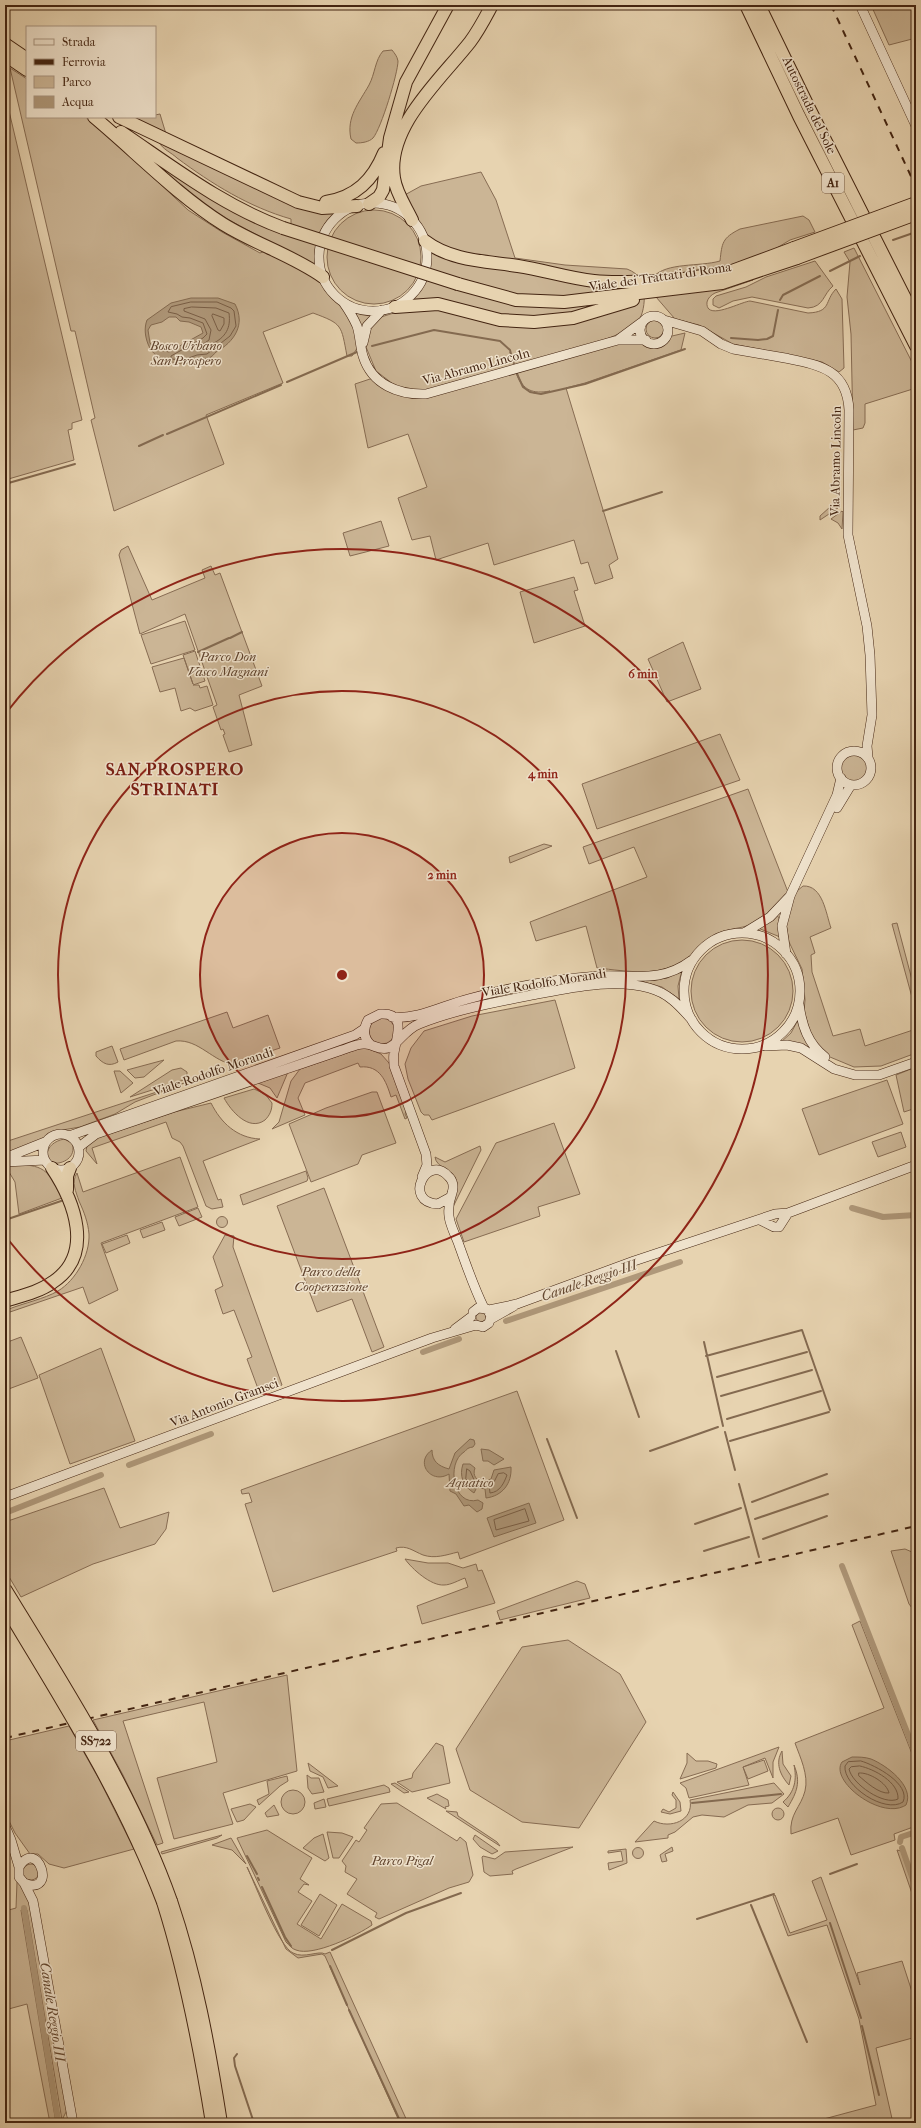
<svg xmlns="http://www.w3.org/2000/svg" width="921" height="2128" font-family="'IM FELL French Canon',serif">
	<rect width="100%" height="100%" fill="#e7d3b0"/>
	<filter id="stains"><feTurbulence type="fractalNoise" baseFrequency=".005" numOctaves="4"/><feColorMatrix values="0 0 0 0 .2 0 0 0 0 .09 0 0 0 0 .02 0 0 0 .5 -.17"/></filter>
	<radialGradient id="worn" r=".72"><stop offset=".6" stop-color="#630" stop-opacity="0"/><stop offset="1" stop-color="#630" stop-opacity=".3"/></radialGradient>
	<!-- green -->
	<path fill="#cbb595" stroke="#876c53" d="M871,5H916V38L889,45Z
		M392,50C395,54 397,56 398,61C398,73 381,129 373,138C369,142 362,143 356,143L351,139C346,117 359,103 369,85C375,74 375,60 383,51Z
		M10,68L27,79V117H85L94,122L188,210L222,232L260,253L265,251L299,265L320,281L328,293L341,305L352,320L358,347L352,356H347C341,325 343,324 313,313L263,332L283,383L206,415L224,464L114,511L91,420L95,418L75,331H71Z
		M5,94L82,420L72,423V429L68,430L74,460L5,480Z
		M160,114L166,134L129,117H155V115Z
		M159,142L337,210C321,224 313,243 315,265C258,234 196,210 152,160L222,202L291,227V219C249,207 212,184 177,158C172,153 162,149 159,142Z
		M481,172L496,200L515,258L565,265L627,269C640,274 642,281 644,295C645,301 643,316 638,321C622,341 542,357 515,365L510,352L514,365L422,391L397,387L376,371L366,347L368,331L381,317L397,312L415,295L424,280L429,264L428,246L424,234L401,197L421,186Z
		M327 257a47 47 0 1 1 94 0a47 47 0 1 1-94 0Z
		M803,216L809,220L815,232L790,240L765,255L739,263L719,268L653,277C667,262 699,267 720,261C722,243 722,238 740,229Z
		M854,248L916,370V388L865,404V423L863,428L853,430L851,334L847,297L850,262L844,252Z
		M815,261L833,286C823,294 824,307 808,308L752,297L733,301L719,308L713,305V299L716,296L746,287L766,277Z
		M753,280L715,293C711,295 708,298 707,302C705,322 740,302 750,301L808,313C832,312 824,301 836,289L842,299L844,368L839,372L822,362L733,344L699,325L675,319L656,297Z
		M353,312L372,316L363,329Z
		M646 329a9 9 0 1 1 18 0a9 9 0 1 1-18 0Z
		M685,333L681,350L585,383L566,388L618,559L609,565L613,578L595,584L588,562L581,564L574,540L494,565L488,543L436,560L430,536L412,540L398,498L427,487L408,434L368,448L355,384L373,378C387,389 397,396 416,398L516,372C521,389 532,398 550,391C533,394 522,391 517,372C550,363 584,350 618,343C633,340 646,347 660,346L672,336Z
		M830,507L838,508L820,520V516Z
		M842,511L843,512L842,529L838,523L831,519Z
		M381,521L389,546L350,556L343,533Z
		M128,546L152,600L205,578L202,570L211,566L215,575L220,573L262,686L239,695L252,745L229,752L223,735L225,734L223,729L221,730L213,707L217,705L185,614L140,634L119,555L121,550Z
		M574,577L578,590L574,591L585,626L534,643L520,592Z
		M185,621L195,650L151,664L141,635Z
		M683,642L701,689L667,702L648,659Z
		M195,651L205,681L193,685H199L200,688L207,686L213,705L195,711L190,708L181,711L175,688L160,692L152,667L184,658L193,684L183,655Z
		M720,734L740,780L597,829L582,784Z
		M840 768a14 14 0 1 1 28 0a14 14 0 1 1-28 0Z
		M748,789L788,892C776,907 762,923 743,927C733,929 725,930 716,934C704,940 697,951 686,959C661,978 627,971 597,968L586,926L536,941L530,922L647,877L634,847L589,864L583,847Z
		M544,844L552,846L510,863L509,857Z
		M803,886C823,885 826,914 831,928L810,937L815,953L811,955L812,972L833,1036L860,1029L865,1046L916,1029V1053L881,1066L854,1067L830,1057L813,1041L804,1011L805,1000L802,969L789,942L786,924L789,904L797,891Z
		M777,915L779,918L780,937L758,928Z
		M897,923L916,995V1001H913L892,924Z
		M691 991a51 51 0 1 1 102 0a51 51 0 1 1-102 0Z
		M682,970L678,986L679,999L662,987L640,981L667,978Z
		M555,1000L575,1068L432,1120L429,1115H424L421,1112L408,1079L405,1064L411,1048L424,1031L472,1016Z
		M227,1012L233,1028L268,1015L280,1048L240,1061L235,1065C213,1062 199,1039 176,1041L124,1060L120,1049Z
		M369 1031a13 13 0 1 1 26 0a13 13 0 1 1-26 0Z
		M798,1020L814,1052L781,1042L791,1033Z
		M112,1046L118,1062C109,1067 103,1064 96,1056V1052Z
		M364,1047L381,1054L389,1063L407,1110L405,1114L407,1118L405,1119L396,1095L391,1097C386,1081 380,1065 360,1067L358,1063L305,1083L298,1098L305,1115L272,1129L279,1122L291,1081L300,1069Z
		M164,1060L144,1077L135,1078L127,1070Z
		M916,1067V1108L904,1112L896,1075Z
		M181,1068L187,1072V1079L130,1097L172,1070Z
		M114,1071H120L133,1083L121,1093Z
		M288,1072L277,1098L270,1088L258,1083Z
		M887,1080L903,1124L819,1155L802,1109Z
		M187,1082L135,1102L115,1114L80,1127L51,1132L40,1142L5,1155V1142Z
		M254,1089L265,1094L272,1103C272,1110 270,1115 265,1120C249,1132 231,1111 224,1098Z
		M372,1092H377L396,1143L362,1155L358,1164L311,1182L289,1124L326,1108Z
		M211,1103C221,1123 237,1138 260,1139L203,1161L218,1200L221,1199L223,1207L212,1209L206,1206L183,1146L180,1142L172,1138L166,1122L92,1148L97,1164L86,1151L88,1141L174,1112Z
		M554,1123L580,1194L538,1207L540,1216L464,1242L456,1219L496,1143Z
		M901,1132L906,1147L878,1157L872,1142Z
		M64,1139L72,1143C77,1157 63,1165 51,1163L47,1156C47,1146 55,1141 64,1139Z
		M480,1146L481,1150L452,1209L457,1182C453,1169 436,1168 435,1157L445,1162Z
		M180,1157L198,1207L101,1243L118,1290L89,1304L83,1287L10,1312L5,1316V1311L9,1309C24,1303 44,1299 58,1291C76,1280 90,1255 89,1234C88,1222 84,1212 79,1201C76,1192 71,1182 77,1173L83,1192Z
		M17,1165C46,1164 50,1174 62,1198L19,1214L15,1182L6,1167Z
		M306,1171L308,1178L307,1181L243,1205L240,1195Z
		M324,1188L384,1347L372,1352L352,1299L317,1312L277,1206Z
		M198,1208L202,1217L179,1226L175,1217Z
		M216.5 1222a5.5 5.5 0 1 1 11 0a5.5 5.5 0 1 1-11 0Z
		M162,1222L165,1230L143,1238L140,1230Z
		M127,1235L130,1243L106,1253L102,1244Z
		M225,1235L234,1236L233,1247L282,1385L260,1394L247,1359L252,1357L234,1310L223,1314L215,1290L223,1286L213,1257Z
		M476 1317a5 5 0 1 1 10 0a5 5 0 1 1-10 0Z
		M21,1337L38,1378L6,1390L5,1343Z
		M101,1348L135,1441L70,1464L39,1375Z
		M517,1391L564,1520L460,1559L458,1552C446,1555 435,1559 423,1555C413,1551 407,1545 396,1548L397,1551L273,1592L245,1504L252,1502L249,1493L242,1494L241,1490Z
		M104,1488L120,1528L169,1512L166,1529L155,1544L93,1564L21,1597L5,1570V1522Z
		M905,1549L912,1552L916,1561V1613L909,1604L891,1551Z
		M405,1559L428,1563H448L463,1568L476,1564L478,1571L482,1570L495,1603L422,1624L417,1606L468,1587L465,1578C459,1580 451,1585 444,1585C431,1586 412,1569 405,1559Z
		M577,1581L585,1584L590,1598L500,1620L497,1611Z
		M860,1621L916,1764V1826L894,1834L895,1840L851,1855L838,1818L791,1834C789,1814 801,1807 805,1791C809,1775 800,1757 795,1743L884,1708L852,1625Z
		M568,1640L620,1674L646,1722L579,1828L522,1822L470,1790L456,1749L522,1647Z
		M287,1675L297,1771L223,1793L233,1824L174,1839L157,1778L217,1762L204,1702L123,1721L163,1843L157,1845L123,1775L93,1720Z
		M69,1726L100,1781L134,1849L64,1868L49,1864L38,1854H30L15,1833L5,1813V1741Z
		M436,1743L443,1746L450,1783L412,1792L397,1782L412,1778L413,1773Z
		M779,1747L773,1762V1778L765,1758L743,1767L749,1785L689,1798L686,1788L680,1783Z
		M782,1751L783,1764L791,1776L789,1785C780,1775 775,1763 782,1751Z
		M687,1753L696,1761H708L717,1764L716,1768L680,1779L687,1763Z
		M764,1760L768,1771L748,1779L743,1767Z
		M308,1763L338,1786L328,1788L323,1777L310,1771Z
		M794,1765C801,1782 797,1792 788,1807L783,1802C795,1792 797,1779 794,1765Z
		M307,1775L311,1778H319L324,1792L312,1794L308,1788Z
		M287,1776L288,1781L280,1786L259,1805L257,1800L269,1794L267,1781Z
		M395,1783L409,1792L404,1793L391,1784Z
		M774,1783L784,1794L772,1803L748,1805L724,1817L702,1815L693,1817L675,1832L668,1835V1838L635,1842L654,1821C670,1829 694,1821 690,1800Z
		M384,1785L389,1788L390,1792L329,1806L327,1799Z
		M281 1802a12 12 0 1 1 24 0a12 12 0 1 1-24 0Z
		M673,1792L680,1802L681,1811L670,1814L661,1812L663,1809L669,1812L676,1808V1800L672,1795Z
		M437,1794L448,1800L449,1806L445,1807L446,1809L427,1798Z
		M324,1799L326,1807L315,1809L314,1803Z
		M397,1803L457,1841L460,1837L466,1842L473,1875L469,1882L449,1888L379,1919L375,1917L377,1913L347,1894L357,1879L345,1872L346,1866L342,1861L356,1840L359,1842L367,1830L364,1828L381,1804Z
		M250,1804L256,1807L244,1820L237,1822L231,1809Z
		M274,1805L279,1815L267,1817L265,1813Z
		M772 1814a6 6 0 1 1 12 0a6 6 0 1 1-12 0Z
		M446,1811L457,1812L458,1816L497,1842L500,1846Z
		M267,1830L312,1858L300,1879L309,1885L304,1884L298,1892L312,1901L297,1924L321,1939L342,1904L371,1921L372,1925C358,1935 313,1957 296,1950C292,1949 289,1945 286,1942L237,1838Z
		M327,1832L342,1833L353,1837L339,1858H333Z
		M323,1834L329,1858L325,1861L303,1848L314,1838Z
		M222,1835L217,1838L162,1854L161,1852Z
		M475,1835L498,1851L492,1854L480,1847L473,1839Z
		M231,1838L246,1864L232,1850L212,1845Z
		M573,1847L516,1869L512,1871L513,1874L490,1876L484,1872L482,1857L483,1856L495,1859L505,1852Z
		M672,1847L673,1851L665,1854L667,1861L662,1862L660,1855Z
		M632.5 1853a5.5 5.5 0 1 1 11 0a5.5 5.5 0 1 1-11 0Z
		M626,1849L627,1863L609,1870L608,1863L623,1861L621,1851L608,1853V1851Z
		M897,1850L901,1851L916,1894V1905Z
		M23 1872a8 8 0 1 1 16 0a8 8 0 1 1-16 0Z
		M247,1867C255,1884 279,1947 293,1953C304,1959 319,1950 325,1954L330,1952L408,2123H400L325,1956L322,1954L298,1958L286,1949Z
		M821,1877L860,1985L857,1973L902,1961L916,2004V2037L876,2048L893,2123H809L876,2105L859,2019L827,1925L788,1936L773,1896L775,1895L790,1933L827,1920L812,1881Z
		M17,1882L25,1888L32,1910L67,2110L62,2120L27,1910H21L56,2123H50L27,2004L5,2010V1911L16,1908Z
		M320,1894L337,1905L319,1936L301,1925Z"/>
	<!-- water -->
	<path fill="#af987a" stroke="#846a50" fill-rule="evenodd" d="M191,298H218L235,304C246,325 234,342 216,352C214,354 212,357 209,358C207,359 203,358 200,359C198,359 197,361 195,361C178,368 155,362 148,344C145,336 144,328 147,320L171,303ZM169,317H176L180,321L189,322L201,327L203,333L169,352L155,349L150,343L148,330L151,325L162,322Z
		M470,1439L474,1440L475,1444L473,1447C466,1448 467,1450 464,1452C446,1463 453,1507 478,1500L483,1503L482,1509L477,1512L469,1505L464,1506L456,1494L450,1491L449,1474C431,1485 414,1462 432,1450C432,1461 438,1466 449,1469L455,1453Z
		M481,1449L489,1450L504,1459L494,1465L488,1461H483Z
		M463,1464H470L475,1468C472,1476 477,1481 484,1482L491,1479L494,1470L511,1467C512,1484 502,1496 486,1498L485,1489L477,1487L474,1493C463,1486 459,1476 463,1464Z
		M529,1503L536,1523L494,1537L487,1518Z
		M852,1757C859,1757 865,1757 871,1759C886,1765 915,1786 906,1805C882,1821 829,1781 842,1762Z"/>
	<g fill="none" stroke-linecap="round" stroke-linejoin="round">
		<!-- shore -->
		<path stroke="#795e46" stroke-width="1" d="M191,302H217L231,308L234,311L236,326L230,336L207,354L197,355L183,360L171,359V356L203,338L207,334L203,323L190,318L182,317L177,314L168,312L171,307Z
			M192,307L216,308L229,313C231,328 226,337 212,344C208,347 206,349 201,349L199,347L209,340L211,330L205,319L184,311V309Z
			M213,314L224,318V324L220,331L218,330L212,316Z
			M467,1469L470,1471L475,1482L472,1486L466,1479Z
			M504,1473L507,1475C504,1483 500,1492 490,1493L489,1485L494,1482L498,1474Z
			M525,1509L529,1521L496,1530L494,1520Z
			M861,1761C875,1765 911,1784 903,1802C885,1814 843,1786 845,1766L848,1762Z
			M860,1766C874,1769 899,1782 898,1799C884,1806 852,1784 849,1769L851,1767Z
			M859,1773C869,1772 887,1783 889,1793C879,1794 866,1782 859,1776Z"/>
		<!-- stream -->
		<path stroke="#846a50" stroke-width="2" d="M893,240L916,232
			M830,271L860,256
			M780,300L783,295L820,276
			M731,338L758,340L767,339L773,336L778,310
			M372,346L434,330L500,341L510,350L512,358
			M517,374L523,387L530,392L541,394L585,384L685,349
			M287,382L357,352
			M167,434L281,385
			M139,446L163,435
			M5,484L75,464
			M603,511L662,492
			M230,638L242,632
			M198,652L229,638
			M5,1220L64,1200
			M704,1342L723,1426
			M616,1351L639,1417
			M706,1356L802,1330L830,1410
			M717,1377L807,1352
			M721,1396L812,1370
			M727,1419L821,1391
			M725,1432L735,1470
			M547,1439L577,1518
			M730,1441L829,1412
			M650,1451L718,1427
			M739,1484L759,1557
			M752,1502L827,1474
			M755,1519L828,1494
			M695,1524L741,1508
			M763,1539L827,1516
			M704,1551L749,1537
			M692,1803L781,1794
			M247,1856L257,1874
			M830,1874L857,1864
			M258,1878L259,1880
			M262,1887L285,1937L291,1946
			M751,1905L807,2042
			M697,1919L774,1894
			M830,1923L861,2018
			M332,1950L406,1913L461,1893
			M330,1966L347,2005
			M349,2010L401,2123
			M862,2026L879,2095
			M237,2054L234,2058L235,2066L254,2123"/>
		<!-- canal -->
		<path stroke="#af987a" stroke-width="6" d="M852,1208L883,1217L916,1215
			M506,1321L680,1262
			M423,1352L459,1339
			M129,1465L211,1434
			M5,1513L101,1475
			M842,1566L916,1755
			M900,1842L901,1837L916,1832
			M902,1848L916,1888
			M24,1908L58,2119"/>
		<defs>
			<path id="secondary" d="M860,5L916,126
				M319 257a54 54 0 1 1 108 0a54 54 0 1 1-108 0Z
				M343,302C348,309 353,317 357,326C360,335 360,346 363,356C372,385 399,395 426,394L618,340H646
				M640 330a14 14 0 1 1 28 0a14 14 0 1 1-28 0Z
				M664,320L702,331L721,344L733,349C751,352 768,355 785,358C819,365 847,369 849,410L848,535L867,626L870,655L872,715L867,746L868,757
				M619,339L642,322
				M363,343L367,326L382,310
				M837 768a17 17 0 1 1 34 0a17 17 0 1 1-34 0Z
				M837,808L851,785
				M744,933L770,917L789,897
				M684 991a58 58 0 1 1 116 0a58 58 0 1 1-116 0Z
				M786,954L782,926L790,896L837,795L841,778
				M799,1004C802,1026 808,1044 825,1057
				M392,1017C417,1020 444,1005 468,999C508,988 557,979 598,976C634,974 660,984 692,960
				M371,1045C363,1038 363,1029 368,1020L380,1014C408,1012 396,1038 394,1053C393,1057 394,1061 394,1066L426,1154L427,1165L422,1177
				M765,1046L787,1045L801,1048L834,1069L855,1075H879L916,1062
				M43 1152a18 18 0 1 1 36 0a18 18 0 1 1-36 0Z
				M69,1136L355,1035L364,1029
				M79,1147L96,1134L342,1050C349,1048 358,1043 365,1044C374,1044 379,1051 388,1048C399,1044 404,1030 419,1024C457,1009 497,1002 537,994C572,988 613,978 649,988C668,993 679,1005 692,1020
				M5,1158L45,1142
				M5,1162L45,1160
				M449,1198L438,1204C402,1202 427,1153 448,1176C453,1180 454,1187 452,1193C449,1201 448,1207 449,1216C450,1226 456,1236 459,1245C467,1267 474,1288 484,1308
				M760,1220L774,1227H779L788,1213
				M489,1310L517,1304L634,1261L775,1214L788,1213L916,1165
				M491,1319L514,1306
				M455,1329L471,1317
				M5,1497L432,1338L476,1325L483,1327L489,1323L491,1316L487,1309L478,1308L473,1312
				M5,1826L11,1840L19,1867V1877L24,1883L33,1901L73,2123
				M19,1867C38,1836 58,1897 24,1883"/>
			<path id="highway" d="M746,5L799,116L916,346
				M759,5L809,108L916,320
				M5,44L27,59
				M5,55L27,70
				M94,117C137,153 176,194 223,224C255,244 292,255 323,277
				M119,117L298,202L322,208L357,206
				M121,132C173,167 223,206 283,228
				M326,202C356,197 373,180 384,153
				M369,204L379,197L383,190L390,138L406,82L448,5
				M412,220C406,207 396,193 394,178C386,127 441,79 470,42C479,30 485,18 492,5
				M425,241C451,261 486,261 518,266C544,270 568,278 594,281C614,283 634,282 655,281
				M458,284L516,300L564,302L722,283L797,258
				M648,285L732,271L794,248
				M395,307L438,304L500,320L534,322L573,318L633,300
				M67,1190V1176L70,1168
				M5,1301C21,1296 39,1292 53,1282C95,1254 74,1201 52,1168
				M171,1901C196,1975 209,2047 221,2123
				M163,1902C186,1975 200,2048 212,2123"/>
		</defs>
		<!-- secondary casing -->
		<use href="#secondary" stroke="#432411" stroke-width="10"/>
		<!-- highway casing -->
		<use href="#highway" stroke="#432411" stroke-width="14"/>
		<!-- secondary -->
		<use href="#secondary" stroke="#efe2cc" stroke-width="9"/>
		<!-- highway -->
		<use href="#highway" stroke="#e7d3b0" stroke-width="12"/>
		<!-- rail -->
		<path stroke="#432411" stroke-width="2" stroke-dasharray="7 7" stroke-linecap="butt" d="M831,5L916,187
			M5,1738L916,1526"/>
		<defs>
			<path id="highway-bridge" d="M283,228L458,284
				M794,248L916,203
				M797,258L916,214
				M5,1589C67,1690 131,1789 171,1901
				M5,1606C63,1702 123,1796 163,1902"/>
		</defs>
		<!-- highway-bridge casing -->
		<use href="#highway-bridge" stroke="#432411" stroke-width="14" stroke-linecap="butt"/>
		<!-- highway-bridge -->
		<use href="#highway-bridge" stroke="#e7d3b0" stroke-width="12"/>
	</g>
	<!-- distance rings -->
	<circle cx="342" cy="975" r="142" fill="#8f2418" fill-opacity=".12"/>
	<g fill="none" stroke="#8f2418" stroke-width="2">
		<circle cx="342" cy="975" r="142"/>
		<circle cx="342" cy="975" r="284"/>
		<path d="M6 713A426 426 0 1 1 6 1237"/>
	</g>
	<g text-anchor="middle" stroke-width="3" stroke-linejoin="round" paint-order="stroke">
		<!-- shield labels -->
		<g fill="#efe2cc" stroke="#775d49" stroke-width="1">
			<rect x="822" y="173" width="22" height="20" rx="3"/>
			<rect x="76" y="1731" width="40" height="20" rx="3"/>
		</g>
		<g font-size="12" font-weight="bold" fill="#432411">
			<text x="833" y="187">A1</text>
			<text x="96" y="1745">SS722</text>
		</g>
		<!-- street labels -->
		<g font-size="13" fill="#432411" stroke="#efe2cc">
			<text transform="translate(810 105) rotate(64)" y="5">Autostrada del Sole</text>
			<text transform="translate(660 276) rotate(-8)" y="5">Viale dei Trattati di Roma</text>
			<text transform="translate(476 366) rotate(-15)" y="5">Via Abramo Lincoln</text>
			<text transform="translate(835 461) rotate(-89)" y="5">Via Abramo Lincoln</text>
			<text transform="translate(544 982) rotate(-9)" y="5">Viale Rodolfo Morandi</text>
			<text transform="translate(213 1071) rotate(-19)" y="5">Viale Rodolfo Morandi</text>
			<text transform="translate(224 1402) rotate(-21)" y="5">Via Antonio Gramsci</text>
		</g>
		<!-- park labels -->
		<g font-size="13" font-style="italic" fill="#5e412b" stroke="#efe2cc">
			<text x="186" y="350">Bosco Urbano<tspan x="186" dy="15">San Prospero</tspan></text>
			<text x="228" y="661">Parco Don<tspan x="228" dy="15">Vasco Magnani</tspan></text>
			<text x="331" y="1276">Parco della<tspan x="331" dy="15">Cooperazione</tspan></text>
			<text x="470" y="1487">Aquatico</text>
			<text x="402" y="1865">Parco Pigal</text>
		</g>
		<!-- water labels -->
		<g font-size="14" font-style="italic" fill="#634730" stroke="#efe2cc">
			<text transform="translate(589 1280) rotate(-19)" y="5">Canale Reggio III</text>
			<text transform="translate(53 2012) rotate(81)" y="5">Canale Reggio III</text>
		</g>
		<!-- district labels -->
		<g font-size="17" font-weight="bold" letter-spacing="1" fill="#7a1f14" stroke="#efe2cc">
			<text x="175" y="775">SAN PROSPERO<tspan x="175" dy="20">STRINATI</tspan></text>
		</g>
	</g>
	<circle cx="342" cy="975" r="6" fill="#8f2418" stroke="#efe2cc" stroke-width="2"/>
	<g font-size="12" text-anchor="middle" font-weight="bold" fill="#8f2418" stroke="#efe2cc" stroke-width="3" stroke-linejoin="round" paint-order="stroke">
		<text x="643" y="678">6 min</text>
		<text x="543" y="778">4 min</text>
		<text x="442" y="879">2 min</text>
	</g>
	<!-- margin -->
	<rect width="921" height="2128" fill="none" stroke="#e7d3b0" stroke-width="20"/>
	<rect x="6" y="6" width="909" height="2116" fill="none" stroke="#432411" stroke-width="2"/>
	<rect x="10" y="10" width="901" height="2108" fill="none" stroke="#432411"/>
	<!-- legend -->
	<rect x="26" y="26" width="130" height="92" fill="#efe2cc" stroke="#aa9681"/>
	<rect x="34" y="39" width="20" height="6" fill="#efe2cc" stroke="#aa9681"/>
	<text x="62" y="46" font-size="12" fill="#432411">Strada</text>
	<rect x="34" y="59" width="20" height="6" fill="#432411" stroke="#aa9681"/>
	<text x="62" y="66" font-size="12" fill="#432411">Ferrovia</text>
	<rect x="34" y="76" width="20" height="12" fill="#cbb595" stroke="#aa9681"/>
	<text x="62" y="86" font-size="12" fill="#432411">Parco</text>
	<rect x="34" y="96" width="20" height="12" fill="#af987a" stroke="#aa9681"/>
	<text x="62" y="106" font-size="12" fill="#432411">Acqua</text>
	<rect width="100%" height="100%" filter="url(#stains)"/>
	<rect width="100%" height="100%" fill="url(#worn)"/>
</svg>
